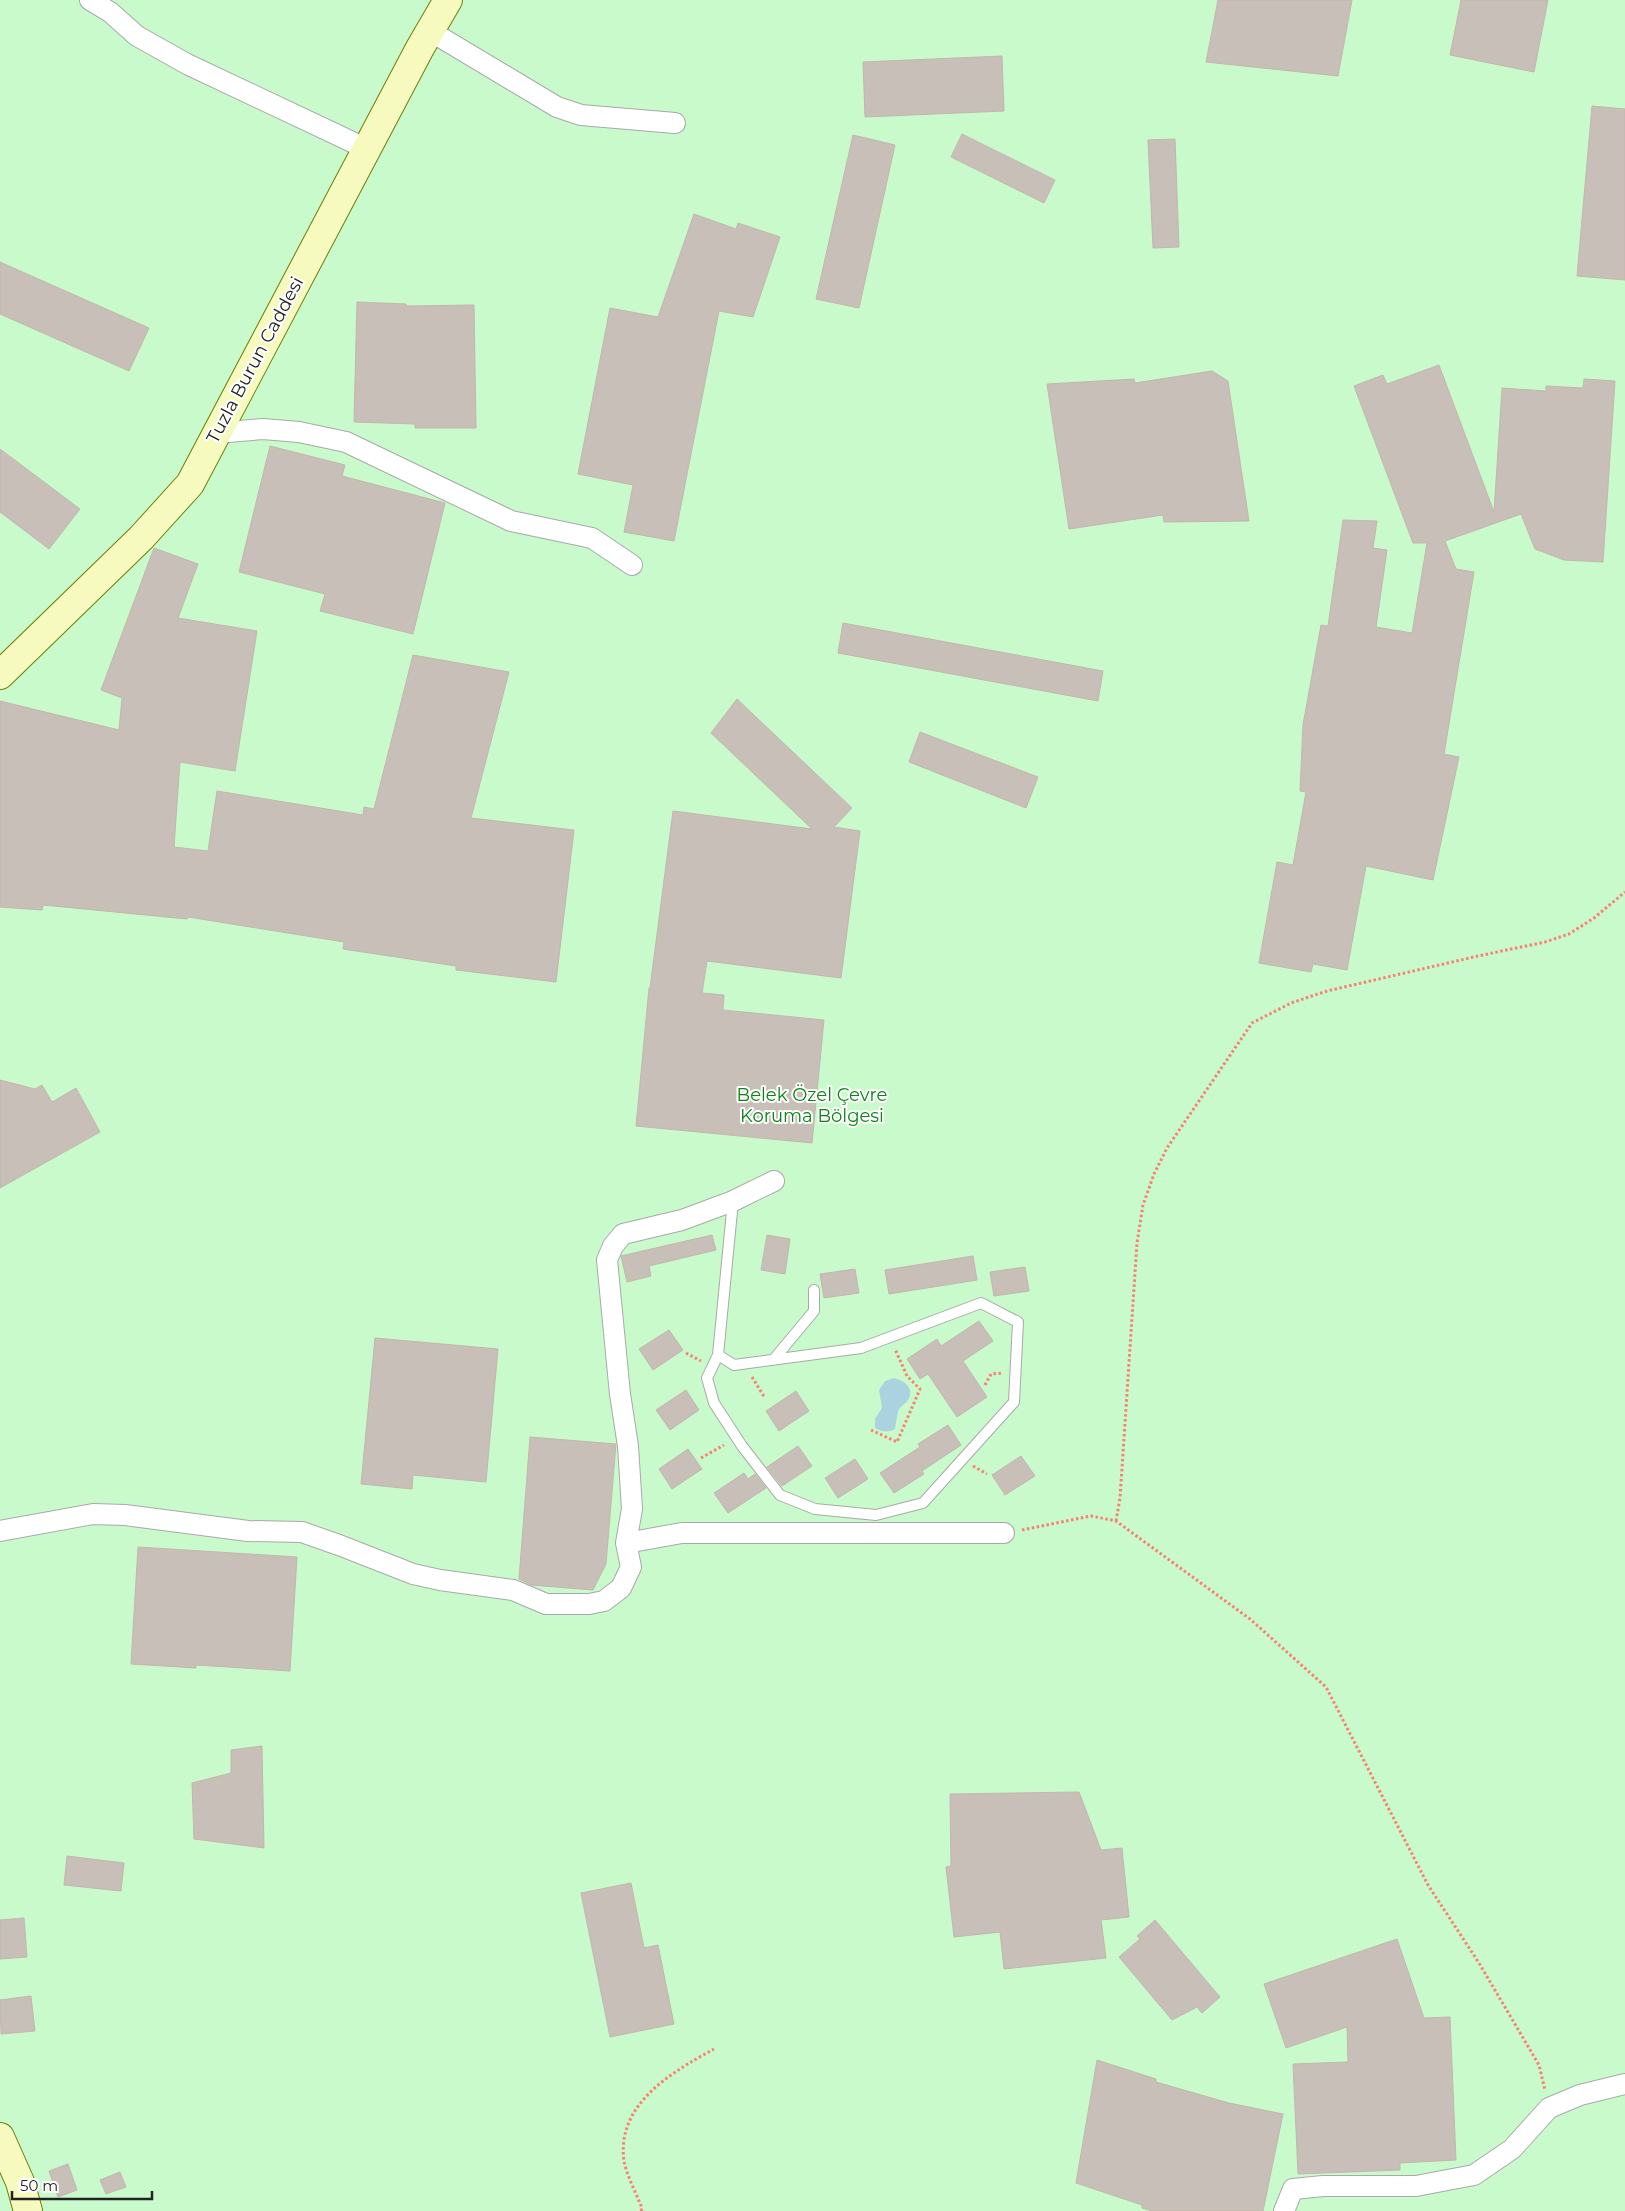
<svg xmlns="http://www.w3.org/2000/svg" width="1625" height="2211" font-family="Montserrat,sans-serif">
	<rect width="100%" height="100%" fill="#f2efe9"/>
	<!-- park -->
	<path fill="#c8facc" d="M0,0H1625V2211H0Z"/>
	<!-- water -->
	<path fill="#aad3df" d="M894,1378C905,1381 915,1388 908,1400C905,1404 901,1406 899,1409C897,1414 896,1423 895,1429C887,1433 883,1432 875,1428V1419L882,1408L879,1390L885,1381Z"/>
	<!-- building -->
	<path fill="#c7bfb8" stroke="#c4b6ab" d="M1218,0H1352L1338,76L1206,62Z
		M1461,0H1548L1534,72L1450,55Z
		M1002,56L1004,111L865,117L863,62Z
		M1592,106L1625,109V280L1577,276Z
		M962,134L1055,180L1044,203L951,157Z
		M853,135L895,145L859,308L816,299Z
		M1175,139L1179,247L1153,248L1148,140Z
		M694,214L736,229L738,223L780,237L753,317L719,311L674,541L624,532L633,485L578,474L610,308L658,317Z
		M0,262L149,328L129,371L0,314Z
		M357,302L406,304V306L474,305L476,428H415V424L354,422Z
		M1439,365L1494,512L1502,388L1546,391V386L1583,388L1584,379L1615,381L1603,562L1564,560L1535,549L1521,514L1445,541L1456,569L1474,572L1444,754L1459,757L1433,880L1366,866L1347,970L1313,964L1311,972L1259,963L1277,862L1293,865L1306,792L1300,791L1303,725L1321,625L1328,626L1343,520L1377,521L1373,548L1387,550L1376,627L1412,633L1427,543H1413L1354,386L1383,375L1387,384Z
		M1212,371L1228,381L1249,521L1164,522L1163,515L1069,529L1047,384L1134,379L1135,383Z
		M270,446L345,465L342,476L445,503L413,634L320,611L325,594L239,572Z
		M0,449L80,509L49,549L0,512Z
		M154,548L198,564L178,618L257,631L235,771L180,762L174,847L208,851L217,791L363,815L364,807L374,809L413,655L509,672L471,818L574,830L556,982L456,970V966L343,949L344,942L188,917L187,919L43,905L42,910L0,907V701L119,730L122,698L101,690Z
		M843,623L1103,671L1098,701L838,653Z
		M737,699L852,808L834,827L860,831L841,978L707,961L702,993L724,995L723,1010L824,1020L812,1143L636,1126L649,988H650L673,811L812,829L711,733Z
		M920,732L1038,777L1026,808L909,762Z
		M0,1080L35,1089L42,1085L52,1102L76,1088L100,1132L0,1188Z
		M712,1235L716,1250L649,1266L651,1276L627,1282L621,1256Z
		M767,1235L790,1239L785,1274L761,1270Z
		M973,1256L977,1280L889,1294L885,1270Z
		M1025,1267L1029,1291L994,1296L990,1272Z
		M855,1269L859,1293L824,1298L820,1274Z
		M979,1321L993,1341L963,1361L987,1397L957,1417L928,1374L920,1379L907,1359L937,1339L941,1346Z
		M669,1330L683,1350L653,1370L639,1349Z
		M375,1338L498,1349L486,1482L413,1475L412,1489L361,1484Z
		M686,1390L699,1410L670,1430L656,1410Z
		M796,1391L809,1411L779,1431L766,1411Z
		M948,1425L961,1445L922,1471L924,1474L894,1493L880,1473L920,1447L918,1444Z
		M530,1437L616,1444L606,1564L593,1590L531,1585L519,1579Z
		M798,1446L812,1466L782,1486L767,1467Z
		M688,1449L702,1469L672,1489L659,1469Z
		M1021,1456L1035,1476L1005,1495L992,1475Z
		M855,1459L868,1479L838,1498L825,1478Z
		M744,1473L748,1479L755,1474L766,1488L728,1513L714,1493Z
		M138,1547L297,1557L290,1671L196,1665V1668L131,1664Z
		M262,1746L264,1848L194,1839L192,1783L231,1773V1750Z
		M1079,1792L1101,1850L1122,1848L1129,1917L1101,1920L1106,1958L1004,1969L1000,1932L954,1937L946,1867L951,1866L950,1794Z
		M67,1856L124,1863L121,1891L64,1885Z
		M631,1883L644,1948L658,1945L674,2024L610,2037L581,1893Z
		M24,1918L27,1957L0,1959V1920Z
		M1155,1920L1220,1997L1202,2013L1197,2007L1172,2020L1119,1957L1140,1939L1137,1936Z
		M1397,1939L1424,2018L1450,2017L1456,2160L1400,2163V2170L1298,2174L1293,2064L1348,2062L1347,2027L1286,2048L1264,1984Z
		M31,1996L35,2031L1,2034L0,2000Z
		M1097,2060L1156,2079V2082L1229,2103L1283,2114L1263,2211H1153L1142,2208V2205L1076,2183Z
		M68,2164L77,2190L58,2197L49,2171Z
		M120,2172L126,2187L106,2194L100,2180Z"/>
	<g fill="none" stroke-linecap="round" stroke-linejoin="round">
		<defs>
			<path id="lane" d="M718,1355L734,1365L861,1348L981,1303L1018,1322L1014,1402L923,1503L876,1515L815,1509L780,1495L742,1446L714,1403L707,1378L718,1355L733,1201
				M774,1359L814,1311V1290"/>
			<path id="street" d="M90,0L110,12L137,36L187,64L367,149
				M430,31L557,107L581,115L675,123
				M216,433L263,429L299,432L346,442L511,521L592,538L632,565
				M0,1531L93,1514L125,1515L248,1531L302,1532L339,1545L413,1574L440,1580L513,1590L546,1604H589L604,1601L621,1588L631,1567L626,1543L632,1509L628,1446L620,1394L607,1260L613,1246L623,1234L682,1220L733,1201L774,1181
				M626,1543L682,1533H1004
				M1284,2211L1293,2189L1323,2186H1416L1474,2175L1512,2149L1549,2108L1580,2095L1625,2084"/>
			<path id="secondary" d="M0,675L141,538L190,484L420,48L448,0
				M0,2137L20,2182L28,2211"/>
		</defs>
		<!-- lane casing -->
		<use href="#lane" stroke="#a9a9a9" stroke-width="12"/>
		<!-- street casing -->
		<use href="#street" stroke="#a9a9a9" stroke-width="22"/>
		<!-- secondary casing -->
		<use href="#secondary" stroke="#707d05" stroke-width="30"/>
		<!-- path -->
		<path stroke="#fa8072" stroke-width="3" stroke-dasharray="2.5 2.5" stroke-linecap="butt" d="M686,1353L701,1361
			M752,1377L765,1398
			M985,1385L991,1374L1003,1373
			M871,1430L897,1442L920,1389L907,1376L895,1349
			M701,1458L724,1445
			M973,1466L987,1474
			M1116,1521L1120,1498L1137,1243L1143,1205L1154,1174L1167,1148L1252,1023L1291,1003L1327,991L1478,956L1545,942L1569,934L1594,918L1625,892
			M1022,1530L1091,1516L1116,1521L1250,1619L1326,1687L1428,1885L1479,1963L1539,2065L1545,2090
			M641,2211L642,2208C636,2193 627,2176 624,2161C616,2104 672,2072 714,2049"/>
		<!-- lane -->
		<use href="#lane" stroke="#fff" stroke-width="10"/>
		<!-- street -->
		<use href="#street" stroke="#fff" stroke-width="20"/>
		<!-- secondary -->
		<use href="#secondary" stroke="#f7fabf" stroke-width="28"/>
	</g>
	<g text-anchor="middle" stroke-width="4" stroke-linejoin="round" paint-order="stroke">
		<!-- street labels -->
		<g font-size="18" fill="#222" stroke="#fff">
			<text transform="translate(255 360) rotate(-62)" y="6">Tuzla Burun Caddesi</text>
		</g>
		<!-- park labels -->
		<g font-size="18" fill="#0c8416" stroke="#fff">
			<text x="812" y="1101">Belek Özel Çevre<tspan x="812" dy="21">Koruma Bölgesi</tspan></text>
		</g>
	</g>
	<!-- scale -->
	<path d="M12 2191v8h140v-8" fill="none" stroke="#222222" stroke-width="2.5"/>
	<text x="20" y="2191" font-size="15" fill="#222222" stroke="#ffffff" stroke-width="4" paint-order="stroke">50 m</text>
</svg>
